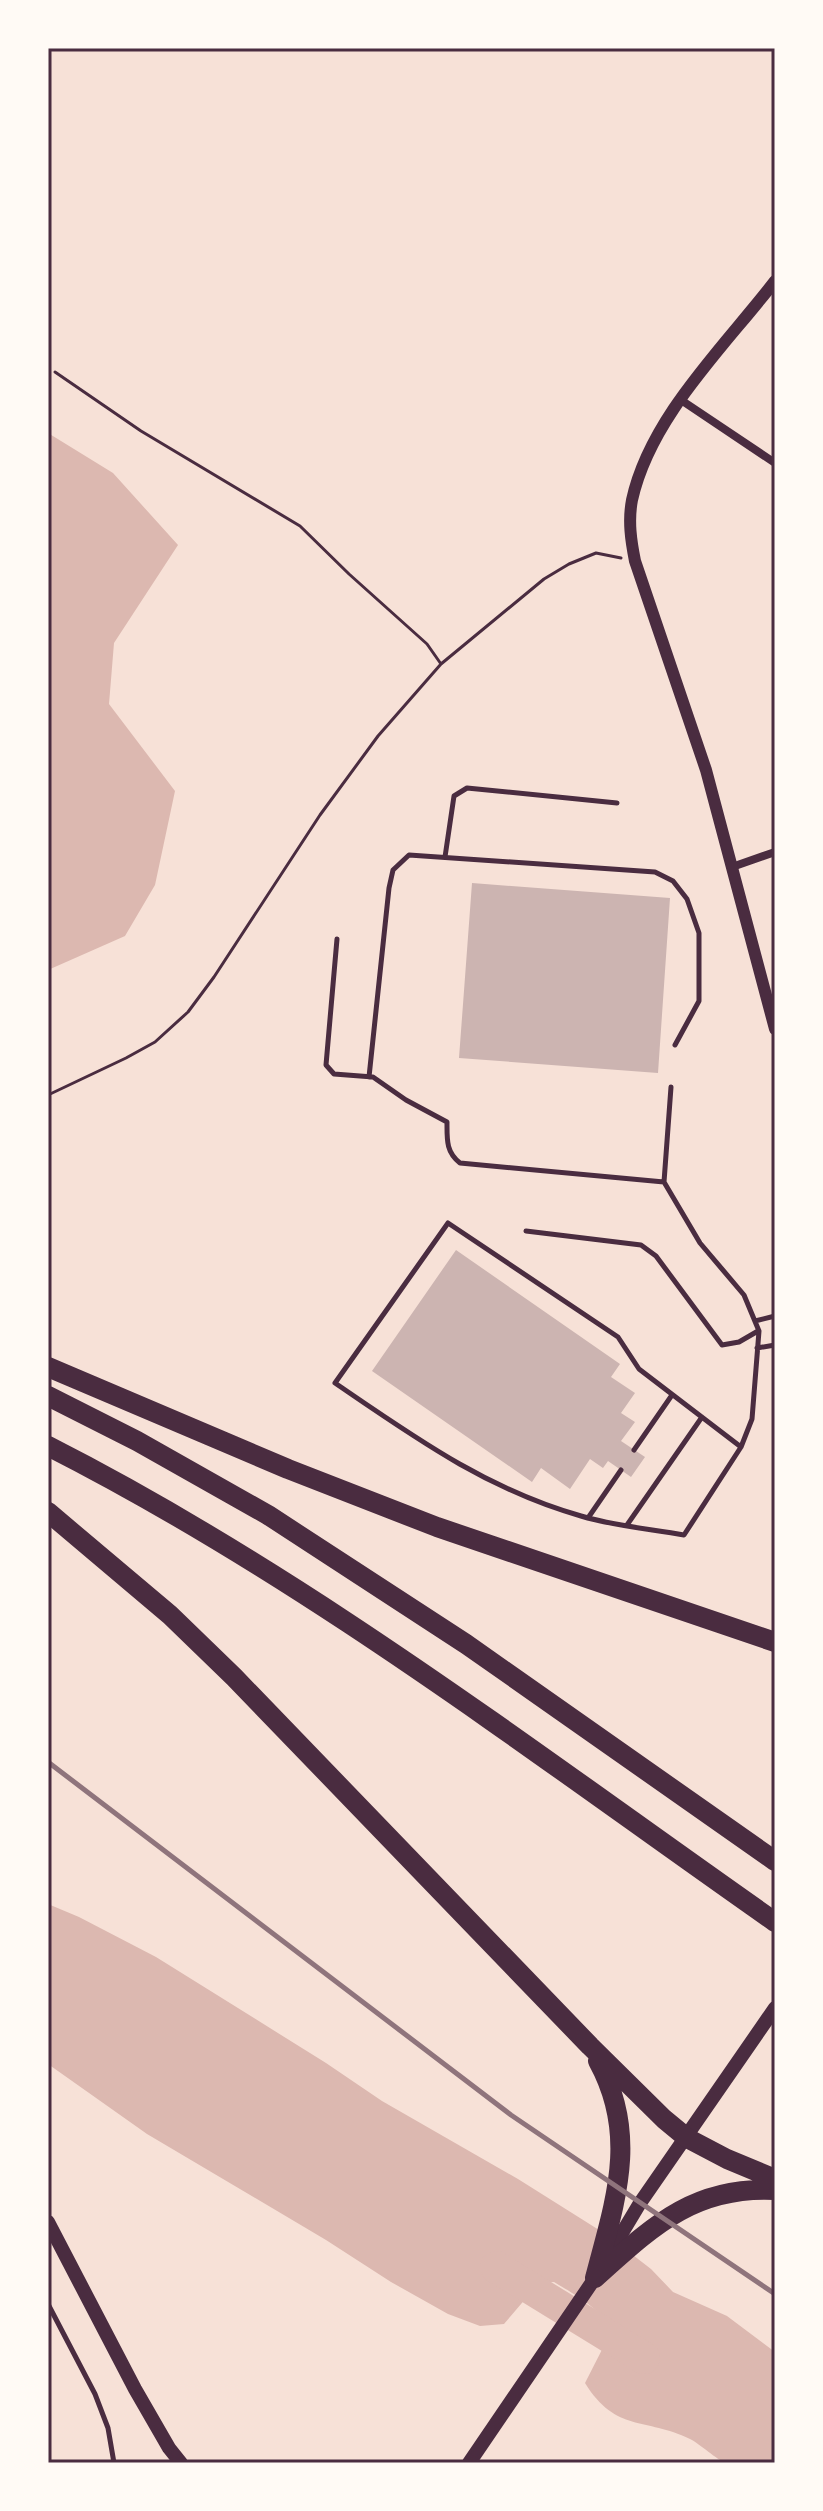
<svg xmlns="http://www.w3.org/2000/svg" width="823" height="2511" font-family="Signika,sans-serif">
	<rect width="100%" height="100%" fill="#f7e1d7"/>
	<!-- water -->
	<path fill="#dcb8b0" d="M48,433L113,473L178,545L114,643L109,704L175,791L155,885L125,936L48,970Z
		M48,1904L79,1917L156,1957L326,2063L382,2101L518,2179L607,2235L651,2269L673,2292L727,2316L775,2352V2463C763,2463 736,2467 726,2463C717,2460 700,2444 690,2439C645,2417 616,2433 585,2383L612,2330C601,2309 574,2294 554,2282L539,2283L504,2324L480,2326L448,2314L391,2282L326,2240L147,2134L48,2064Z"/>
	<g fill="none" stroke-linecap="round" stroke-linejoin="round">
		<!-- river -->
		<path stroke="#dcb8b0" stroke-width="32" d="M496,2267L644,2358"/>
	</g>
	<!-- building -->
	<path fill="#ccb4b1" d="M472,883L670,898L658,1073L459,1058Z
		M456,1250L620,1364L611,1377L635,1393L621,1413L635,1422L621,1441L645,1457L631,1477L608,1461L603,1468L590,1459L570,1489L541,1468L532,1482L372,1371Z"/>
	<g fill="none" stroke-linecap="round" stroke-linejoin="round">
		<!-- path -->
		<path stroke="#4a2c40" stroke-width="3" d="M55,372L141,431L300,526L349,574L427,644L441,664
			M48,1095L126,1058L155,1042L188,1012L214,977L320,815L378,736L441,664L544,579L569,564L596,553L621,558"/>
		<!-- service -->
		<path stroke="#4a2c40" stroke-width="5" d="M445,857L454,796L467,788L617,803
			M337,939L326,1065L334,1074L373,1077L406,1100L447,1122C447,1140 446,1152 460,1163L664,1182L700,1243L744,1295L759,1331L752,1419L741,1447L684,1535C650,1529 614,1526 581,1516C488,1490 414,1437 335,1383L448,1223L618,1337L639,1369L741,1447
			M369,1077L389,888L393,870L409,855L655,872L673,881L687,899L699,933V1001L675,1045
			M664,1182L671,1087
			M526,1231L641,1245L656,1256L722,1345L739,1342L758,1331
			M755,1321L775,1316
			M757,1348L775,1345
			M634,1450L672,1395
			M588,1518L621,1470
			M627,1525L702,1417
			M48,2304L95,2394L108,2428L114,2463"/>
		<!-- minor -->
		<path stroke="#4a2c40" stroke-width="8" d="M681,400L775,463
			M732,867L775,852"/>
		<!-- tertiary -->
		<path stroke="#4a2c40" stroke-width="12" d="M775,281C725,346 650,417 632,500C628,521 631,541 635,561L706,770L775,1029"/>
		<!-- secondary -->
		<path stroke="#4a2c40" stroke-width="14" d="M48,2222L135,2389L169,2448L181,2463
			M469,2463L595,2278L640,2203L775,2008"/>
		<!-- motorway -->
		<path stroke="#4a2c40" stroke-width="20" d="M48,1367L288,1469L437,1527L775,1642
			M48,1396L137,1441L268,1515L466,1644L775,1861
			M48,1446C306,1577 538,1756 775,1922
			M48,1512L170,1615L234,1677L590,2046L664,2119L687,2138L727,2159L775,2179
			M595,2278C615,2201 639,2136 598,2061
			M595,2278C652,2227 693,2186 775,2190"/>
		<!-- rail -->
		<path stroke="#8f747c" stroke-width="5" d="M48,1762L511,2115L775,2294"/>
	</g>
	<!-- border -->
	<rect width="823" height="2511" fill="none" stroke="#fffaf5" stroke-width="100"/>
	<rect x="50" y="50" width="723" height="2411" fill="none" stroke="#4a2c40" stroke-width="3"/>
</svg>
